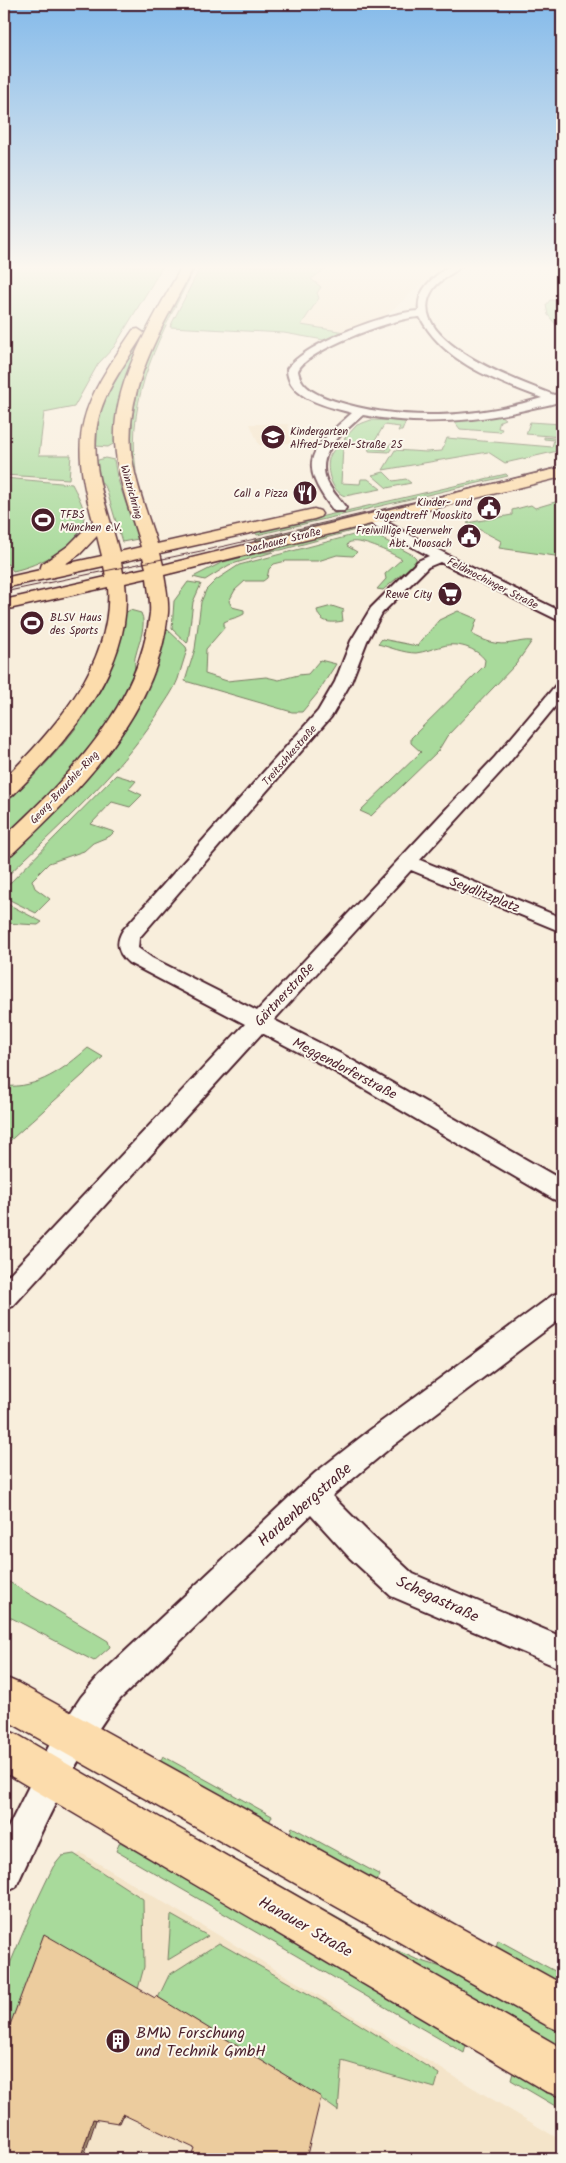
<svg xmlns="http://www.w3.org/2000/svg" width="566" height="2163" font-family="Kalam,sans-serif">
	<rect width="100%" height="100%" fill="#f8eedc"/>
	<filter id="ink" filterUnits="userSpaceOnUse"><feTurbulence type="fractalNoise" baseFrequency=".02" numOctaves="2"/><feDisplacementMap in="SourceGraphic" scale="10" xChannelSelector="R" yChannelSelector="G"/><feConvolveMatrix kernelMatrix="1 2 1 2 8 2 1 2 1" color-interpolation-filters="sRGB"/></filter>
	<g filter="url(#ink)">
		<!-- built -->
		<path fill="#f4e4c9" d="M330,266H445L436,271L382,319L345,332L301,325L319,298L311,279Z
			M250,424H288L291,441L290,443L259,445Z
			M81,1853L562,2141V2159H4L62,1862Z"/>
		<!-- green -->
		<path fill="#a8da9b" stroke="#797c63" d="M4,266H163L114,347L98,364L74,407L44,413L39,455H71L69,479L4,475Z
			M181,266H183L118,416L115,443L108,447L96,446L95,444L98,414L105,398L135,349Z
			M194,266H196C161,335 126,392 136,472L133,473C122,394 158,333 194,266Z
			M201,266H330L311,279L321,287L317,293L319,298L301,325L345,332L324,340L284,333L170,327Z
			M550,300L562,302V332L548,315L546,305Z
			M501,416L505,419L500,421L498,428L502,429L500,432L460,429L454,421Z
			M371,420L406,421L402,431H398L400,427L384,425L371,448L386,450L390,444L394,445L389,452L369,451L368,445L344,439L357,425Z
			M530,422L562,424V437L526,434Z
			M544,437L562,439V450L505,463L488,452L383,470L395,450L426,452L442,451L447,438L552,447L554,440L544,439Z
			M342,441L353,443V446L343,447L341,483L360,484L361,479H368L381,489L345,496C331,492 324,466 331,454C334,449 339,445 342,441Z
			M105,458L114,460L117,477L138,539L122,542L106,488L98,479L95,461Z
			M384,472L393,481L406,479L411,483L387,488L372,475Z
			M506,474L508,476L257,535L255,532Z
			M4,478L72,484C76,492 83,504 84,513C86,545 37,566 13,571L8,564L4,565Z
			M513,479L258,542L255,540Z
			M562,500V557L499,548L501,541L467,523L512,515V510L531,505L535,508Z
			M363,525L370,526L281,550L260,551Z
			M361,533L377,536L413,555L416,558V562L383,590L377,589L386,579L385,574L402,559C391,553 358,537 348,543L347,546L357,552L353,556L337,555L318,561H286L274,564L269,569L267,578L263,581H245L235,590L229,601L232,607L244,610V614C238,618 231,618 224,622V628L206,649L205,674L227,681L266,677L279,680L298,675L308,674L320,660L336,664L317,694L302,712H292L185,681L195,649L201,602L206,590L216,580L239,565Z
			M263,552H273L229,565L205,580L193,577L223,562Z
			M188,582L201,584L193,602L188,642L187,643L172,629L174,601Z
			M332,606L344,610L342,613L343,621C332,623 320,624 317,610Z
			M130,610L141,613C147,624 139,642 136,654C133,663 136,670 135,675C112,739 51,791 4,837V805C60,752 116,694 125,613Z
			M458,611L477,619L472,634C484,641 497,646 512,643C520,642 524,640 532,641L516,664L447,736L438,751L371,816L360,811L421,752L411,743V738L484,666L485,660C477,648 456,642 443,646C434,648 425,652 416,653C404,653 389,647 378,644L382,639L417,646L439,620Z
			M167,629L186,647L187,650C184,659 181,669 178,679C173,692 164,703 157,715C116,777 57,828 4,879V862C72,797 151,726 167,629Z
			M116,775L136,781L129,789L142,795L130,807L112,802L91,824L114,832L110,836L93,843L84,851L49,863L32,880L35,888L50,899L36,913L4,897V889Z
			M4,902L42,922L38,925L4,923Z
			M88,1048L103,1057L4,1146V1086C38,1089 64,1069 88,1048Z
			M4,1579L108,1641L110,1647L94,1661L4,1614Z
			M163,1756L272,1816L268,1825L159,1764Z
			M140,1806L389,1947L416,1959L469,1976L562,2027V2053L136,1813Z
			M292,1827L380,1875L376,1884L289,1836Z
			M120,1842L467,2042L464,2053L116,1851Z
			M74,1854L143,1899L144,1967L138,1989L4,2054V1978L33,1909L53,1867L62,1856Z
			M171,1915L208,1936L168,1960Z
			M498,1940L562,1975V1987L495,1950Z
			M219,1943L340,2012L439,2074L435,2088L342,2061L338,2111L320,2098L158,1998L169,1975Z
			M514,2069L562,2097V2110L511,2080Z"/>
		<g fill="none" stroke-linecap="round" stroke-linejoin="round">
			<defs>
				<path id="minor" d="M450,266H461C452,275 439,279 432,291C402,341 523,383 554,395L562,393V400C554,405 539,406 529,409C474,422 419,426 363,415C345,431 316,451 326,479C330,490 339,498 346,508L344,511H334C296,462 310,450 352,413C330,407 287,399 287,369C306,343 387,312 419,311C416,290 434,276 450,266ZM420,317C444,363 496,381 542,398C476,418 401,422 335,401C320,396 301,389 298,371C305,350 397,317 420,317Z
					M371,514L474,569L562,612V622L440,562L428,567L382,613L367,641L351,682L331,717L139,938L138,948L152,958L257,1011L495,757L556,685L562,683V698L507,765L420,860L562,918V932L411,870L274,1020L343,1055L562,1180V1202L553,1199L327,1067L262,1033L13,1306L4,1309V1280L245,1024L129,963C117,953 115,943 123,930L318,711L335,682L351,641L371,608L418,561L429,556L366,521L364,518Z
					M562,1292V1318L390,1448L332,1496L372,1536L413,1574L562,1637V1669L391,1596L350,1558L311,1515L120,1699C75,1757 46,1821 16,1887L4,1893V1836L51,1742L81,1697L98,1677L315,1473L370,1430L553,1295Z"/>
				<path id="major" d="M182,266H194C163,326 122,389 132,459C137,488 148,516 157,544L314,509L320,511L322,514L320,517L314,519L160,553L163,565L562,467V477L164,575C166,587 169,600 168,613C158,713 82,788 12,854L4,856V837C70,775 139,707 150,613C151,602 148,589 147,578L125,583C135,668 67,741 12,796L4,798V779C55,729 113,664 108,587L4,610V600L106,577L104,566L4,588V578L40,570L42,564L68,546L93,521C67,430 82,405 133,330L138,329L144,333C131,355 115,376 105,399C82,451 106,501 119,552L141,547C131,513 117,479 115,443C112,380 153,320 182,266ZM97,536L102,556L65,564L80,554ZM143,557L146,568L123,573L121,562Z
					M4,1677L18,1683L562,1984V2032L546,2025L4,1719Z
					M4,1729L18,1735L129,1800L562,2048V2097L545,2091L4,1772Z"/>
			</defs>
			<!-- minor casing -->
			<use href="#minor" stroke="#4a1f2b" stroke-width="4"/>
			<!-- major casing -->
			<use href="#major" stroke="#4a1f2b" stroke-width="3"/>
			<!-- minor -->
			<use href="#minor" fill="#fbf7ec" fill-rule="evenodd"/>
			<!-- major -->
			<use href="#major" fill="#fcdcac" fill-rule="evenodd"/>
			<!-- tram -->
			<path stroke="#4a1f2b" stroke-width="1" d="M4,592L225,546L562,467"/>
		</g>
		<!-- shaded-wall -->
		<path fill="#a58f6f" stroke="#4a1f2b" d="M122,2114H124L120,2123H118Z
			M93,2119L96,2120L83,2159H80Z"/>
		<!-- building -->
		<path fill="#eccc9e" stroke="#4a1f2b" d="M44,1934L155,1998L156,1996L321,2097L306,2159H190L194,2148L122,2114L118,2123L93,2119L80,2159H4V2041Z"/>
	</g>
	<!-- sky -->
	<linearGradient id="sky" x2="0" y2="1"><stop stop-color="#84baea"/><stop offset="0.47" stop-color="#fcf7ef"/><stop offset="1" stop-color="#fcf7ef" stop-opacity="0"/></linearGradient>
	<rect width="566" height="569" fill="url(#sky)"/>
	<!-- icons -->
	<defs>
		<symbol id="school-disc" viewBox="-11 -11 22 22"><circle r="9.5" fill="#4a1f2b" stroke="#fbf7ec"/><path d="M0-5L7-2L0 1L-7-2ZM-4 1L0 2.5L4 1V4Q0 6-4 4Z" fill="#fff"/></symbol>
		<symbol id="restaurant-disc" viewBox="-11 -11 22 22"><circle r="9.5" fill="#4a1f2b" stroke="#fbf7ec"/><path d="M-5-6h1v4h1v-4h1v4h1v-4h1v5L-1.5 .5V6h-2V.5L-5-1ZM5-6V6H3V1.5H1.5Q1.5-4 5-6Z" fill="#fff"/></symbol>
		<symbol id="civic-disc" viewBox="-11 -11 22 22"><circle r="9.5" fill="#4a1f2b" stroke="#fbf7ec"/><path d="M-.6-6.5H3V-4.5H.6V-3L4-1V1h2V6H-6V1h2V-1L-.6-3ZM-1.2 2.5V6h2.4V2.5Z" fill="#fff"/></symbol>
		<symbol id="stadium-disc" viewBox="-11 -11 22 22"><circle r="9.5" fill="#4a1f2b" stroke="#fbf7ec"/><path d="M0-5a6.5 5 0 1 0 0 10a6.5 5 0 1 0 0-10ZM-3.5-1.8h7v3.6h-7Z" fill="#fff"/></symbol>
		<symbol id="supermarket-disc" viewBox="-11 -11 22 22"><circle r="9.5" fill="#4a1f2b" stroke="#fbf7ec"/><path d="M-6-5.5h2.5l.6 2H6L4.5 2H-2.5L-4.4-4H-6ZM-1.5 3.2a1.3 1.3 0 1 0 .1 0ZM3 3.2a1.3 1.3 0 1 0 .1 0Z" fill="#fff"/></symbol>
		<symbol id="building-disc" viewBox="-11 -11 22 22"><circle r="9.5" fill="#4a1f2b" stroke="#fbf7ec"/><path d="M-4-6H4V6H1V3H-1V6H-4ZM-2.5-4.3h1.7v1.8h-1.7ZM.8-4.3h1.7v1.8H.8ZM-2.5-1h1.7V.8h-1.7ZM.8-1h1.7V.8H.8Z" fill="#fff"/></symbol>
	</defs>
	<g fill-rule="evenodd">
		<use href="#school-disc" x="259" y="423" width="28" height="28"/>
		<use href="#restaurant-disc" x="291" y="479" width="28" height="28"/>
		<use href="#civic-disc" x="475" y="494" width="28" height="28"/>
		<use href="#stadium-disc" x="29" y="506" width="28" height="28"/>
		<use href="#civic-disc" x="455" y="522" width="28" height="28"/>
		<use href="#supermarket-disc" x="436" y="580" width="28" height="28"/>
		<use href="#stadium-disc" x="18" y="609" width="28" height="28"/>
		<use href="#building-disc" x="104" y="2027" width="28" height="28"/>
	</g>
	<g text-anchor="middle" stroke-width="4" stroke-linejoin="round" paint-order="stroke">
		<!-- far-poi labels -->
		<g font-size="11" fill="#4a1f2b" stroke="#fbf7ec" text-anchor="end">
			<text x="290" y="435" text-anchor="start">Kindergarten<tspan x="290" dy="13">Alfred-Drexel-Straße 25</tspan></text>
			<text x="288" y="497">Call a Pizza</text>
			<text x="472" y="506">Kinder- und<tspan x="472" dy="13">Jugendtreff Mooskito</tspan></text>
			<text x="60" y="518" text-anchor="start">TFBS<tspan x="60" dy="13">München e.V.</tspan></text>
			<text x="452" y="534">Freiwillige Feuerwehr<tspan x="452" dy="13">Abt. Moosach</tspan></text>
			<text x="432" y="598">Rewe City</text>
			<text x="50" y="621" text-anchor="start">BLSV Haus<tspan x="50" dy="13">des Sports</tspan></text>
		</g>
		<!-- far-street labels -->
		<g font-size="11" fill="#4a1f2b" stroke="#fbf7ec">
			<text transform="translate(132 492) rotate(74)" y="4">Wintrichring</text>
			<text transform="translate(283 540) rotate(-14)" y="4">Dachauer Straße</text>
			<text transform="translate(493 583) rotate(27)" y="4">Feldmochinger Straße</text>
			<text transform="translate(289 755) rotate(-49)" y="4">Treitschkestraße</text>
			<text transform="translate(64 787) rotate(-47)" y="4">Georg-Brauchle-Ring</text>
		</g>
		<!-- street labels -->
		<g font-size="14" fill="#4a1f2b" stroke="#fbf7ec">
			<text transform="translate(485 894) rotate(22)" y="5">Seydlitzplatz</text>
			<text transform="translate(284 994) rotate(-47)" y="5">Gärtnerstraße</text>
			<text transform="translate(345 1068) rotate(28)" y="5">Meggendorferstraße</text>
		</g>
		<!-- near-street labels -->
		<g font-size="16" fill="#4a1f2b" stroke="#fbf7ec">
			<text transform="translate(304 1504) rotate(-41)" y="6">Hardenbergstraße</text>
			<text transform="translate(438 1598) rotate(25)" y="6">Schegastraße</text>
			<text transform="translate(306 1926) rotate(30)" y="6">Hanauer Straße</text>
		</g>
		<!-- near-poi labels -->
		<g font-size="16" fill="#4a1f2b" stroke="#fbf7ec" text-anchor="start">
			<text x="136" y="2038">BMW Forschung<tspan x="136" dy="18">und Technik GmbH</tspan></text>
		</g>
	</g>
	<!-- margin -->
	<rect width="566" height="2163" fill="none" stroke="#fbf7ec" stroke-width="20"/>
	<rect x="10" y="10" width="546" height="2143" fill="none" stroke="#4a1f2b" stroke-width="2" filter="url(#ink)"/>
</svg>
